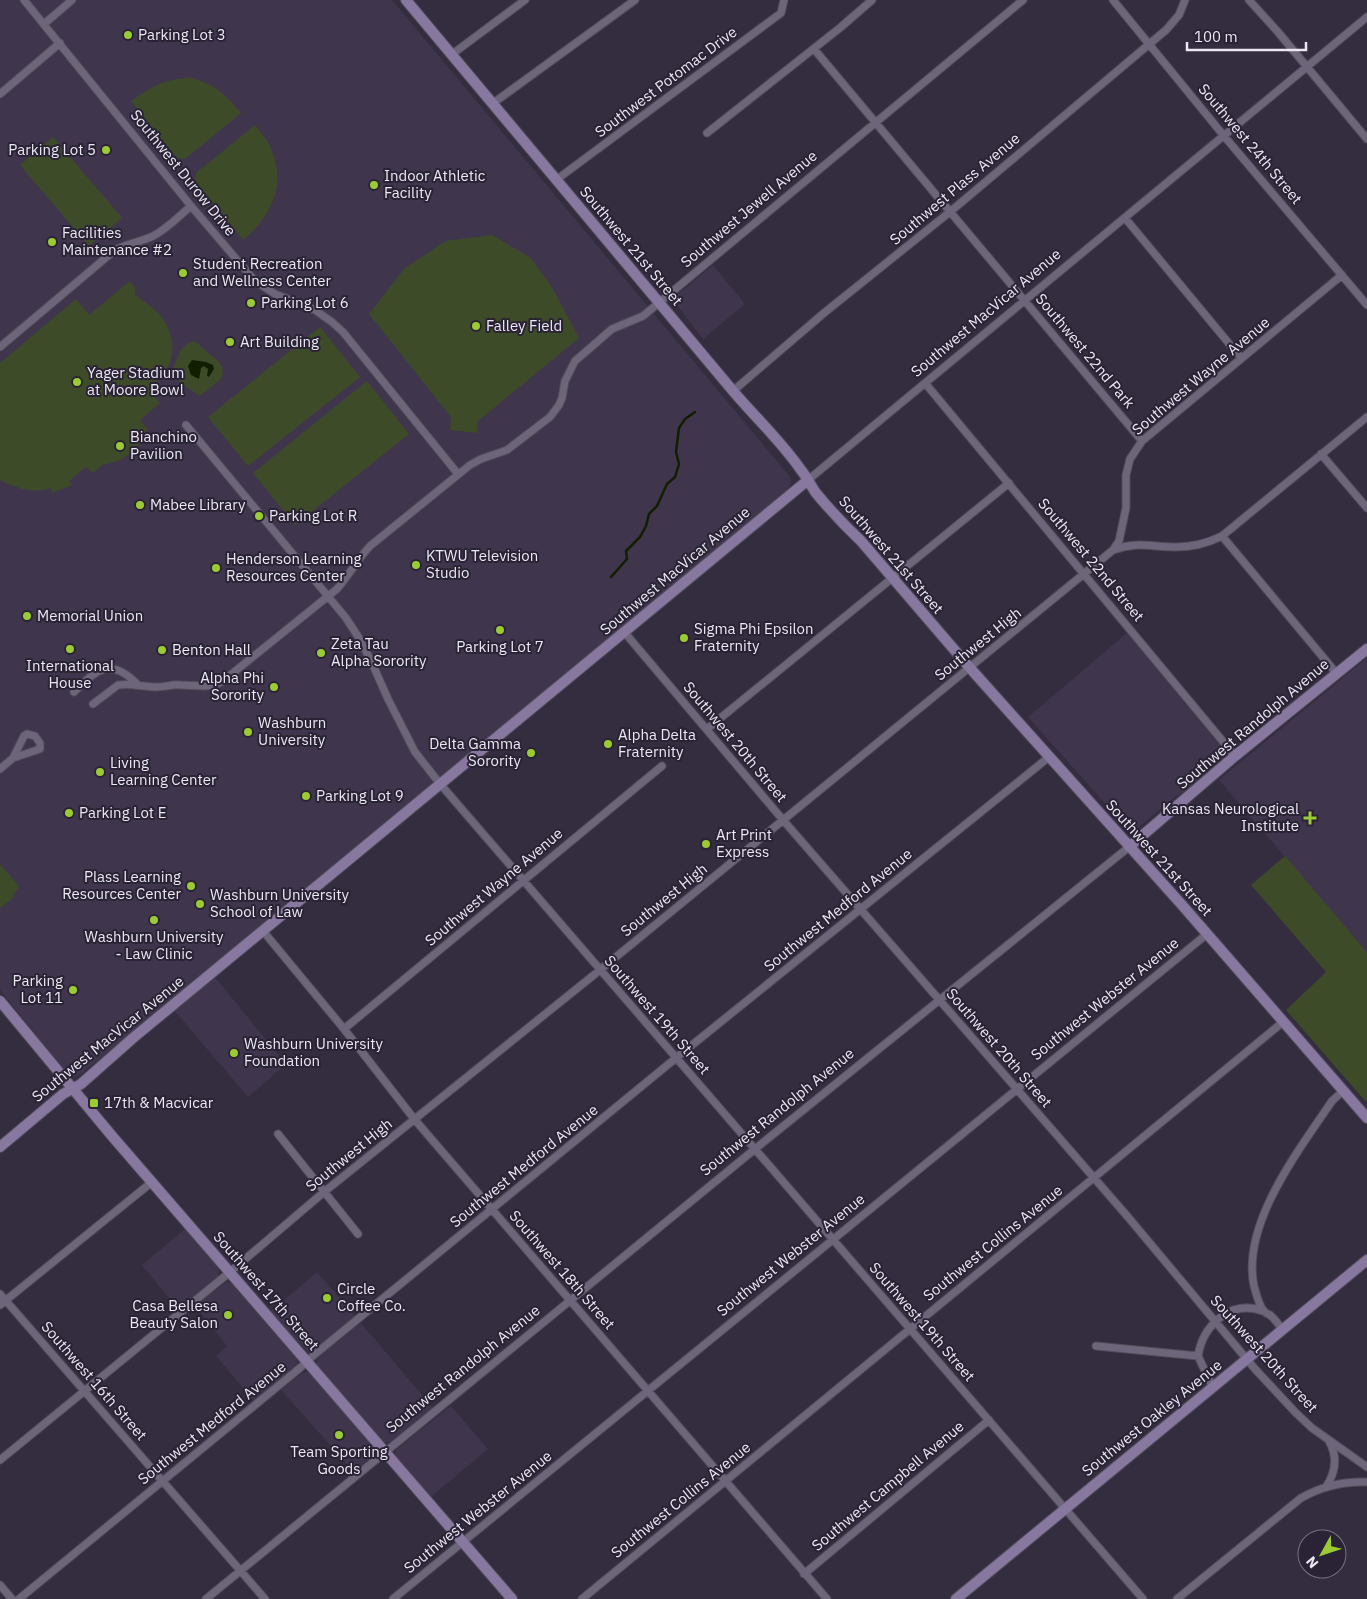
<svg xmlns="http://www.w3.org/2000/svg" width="1367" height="1599" font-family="'IBM Plex Sans',sans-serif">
	<rect width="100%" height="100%" fill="#342d3f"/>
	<!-- built -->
	<path fill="#3f364d" d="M0,0H392L790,477L791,484L784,494L209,970L286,1064L248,1097L168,1003L81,1074L75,1077L68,1074L0,990Z
		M713,265L745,304L703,339L673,300L676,296Z
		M1127,633L1226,753L1227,757L1191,788L1175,797L1135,830H1131L1127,828L1028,717Z
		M1367,658V952L1219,780Z
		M185,1229L218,1268L219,1272L218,1276L178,1309L142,1265Z
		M317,1272L355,1316L312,1352L309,1353L270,1312Z
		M226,1282L231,1283L297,1359V1366L254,1401L216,1356L227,1346L195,1306Z
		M361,1323L433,1408L391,1442H384L380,1439L317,1367V1360L321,1355Z
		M306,1372L310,1373L373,1447L374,1455L354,1472L281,1390L301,1374Z
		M451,1406L488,1449L431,1497L396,1456L395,1453L397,1449Z"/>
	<!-- green -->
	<path fill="#3d4b29" d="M189,78C213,82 226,95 241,113L185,159L177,158L131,101C151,87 164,79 189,78Z
		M255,125C261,133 269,141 272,151C286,187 271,216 243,240L195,181L196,173Z
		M53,137L122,218L89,246L20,165Z
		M492,235L531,258L553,289L579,338L478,421L477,433L450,430L451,417L369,314L404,269L445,241Z
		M130,281L135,288V294C143,302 152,306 159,314C172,328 177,352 167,369C163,377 155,382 148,388L160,403L140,420L148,430L142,435L144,437L138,446L125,457L118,461L102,465L93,473L86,467L69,481L72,485L52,493L51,488C35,494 14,488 0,480V363L76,299L89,315Z
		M320,327L360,377L248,466L208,417Z
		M194,341C199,343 202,348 207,352C216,360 227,364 221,379L200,396L183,385L178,380L174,371V366L180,351L186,345Z
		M367,381L409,434L295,525L253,473Z
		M1285,856L1367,952V1103L1286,1010L1326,972L1251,885Z
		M0,864L19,886L11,900L0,908Z"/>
	<!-- water -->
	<path fill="#121e00" d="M192,360L206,362L213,365L214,369L209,377L207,376L208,369L204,366L201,368L199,379L191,375L188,366Z"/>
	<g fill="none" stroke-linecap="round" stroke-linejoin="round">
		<!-- stream -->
		<path stroke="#121e00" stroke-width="2.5" d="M611,577L627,559L626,551L640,537L646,526L649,514L657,506L667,484L675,477L679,464L676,452L679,428L685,419L695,412"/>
		<defs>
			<path id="street" d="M24,0L191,206L255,281L275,294L315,310L332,322L343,332L458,474
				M1113,0L1224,136L1367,305
				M1249,0L1278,32L1367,139
				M44,24L72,0
				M814,49L1142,441
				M451,55L525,0
				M0,94L60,43
				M492,104L635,0
				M707,133L841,27L872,0
				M556,180L781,13L784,0
				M1125,218L1241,358
				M0,347L115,250C128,243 141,242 153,236C167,229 179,216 191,206
				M925,383L1235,756
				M733,391L824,313L951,211L1166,30L1179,15L1185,0
				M186,425L346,618L359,638L372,663L388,699L415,752L441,785L1143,1599
				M1321,454L1367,508
				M808,480L1367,17
				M1222,536L1337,674
				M1113,550L1119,541L1126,508V475L1130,459L1142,441L1342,275
				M625,633L783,820L1128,1217L1255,1369L1296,1413L1312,1428L1367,1467
				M74,692C97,669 110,657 137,684
				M93,704L118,685C131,683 144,687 157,687C165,687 173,684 181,685C197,685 209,689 223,681L337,589C349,575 358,559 370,546L470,465L481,459L507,450L550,417L559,405L562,398L565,381L575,361L612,329L643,316L1023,0
				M707,729L1009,483
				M0,769L13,758L40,749V743L35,736L27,734L24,736L13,758
				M263,931L344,1029L415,1120L827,1599
				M344,1029L662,766
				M278,1134L358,1234
				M0,1294L265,1599
				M0,1305L152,1182
				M1283,1330C1279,1325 1275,1319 1270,1315C1268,1314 1265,1313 1264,1311C1259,1306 1256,1293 1254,1286C1241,1224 1299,1150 1332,1101L1343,1091
				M1096,1346L1198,1356L1213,1388
				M1198,1356C1203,1325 1231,1299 1263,1311
				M0,1460L230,1272L324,1192L600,970L1113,550C1136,541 1152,547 1176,547C1192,547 1208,543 1222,536L1367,417
				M1326,1487C1336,1472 1338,1457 1329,1441
				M804,1574L989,1420
				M0,1585L12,1599
				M19,1599L300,1368L314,1355L676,1058L1049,757
				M206,1599L755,1149L1129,847
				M393,1599L1207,934
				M582,1599L1283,1022
				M1177,1599L1301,1498C1322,1486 1343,1481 1367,1482"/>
			<path id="secondary" d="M406,0L733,391C755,417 781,441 801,470C807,477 811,486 816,493C830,510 845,526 861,541L970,668L1182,905L1367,1118
				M1129,847L1235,756L1367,649
				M0,1001L112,1136L512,1599
				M0,1147L63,1094L81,1084L133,1038L808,480
				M956,1599L1367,1260"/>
		</defs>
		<!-- street casing -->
		<use href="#street" stroke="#524c5b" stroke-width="9"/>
		<!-- secondary casing -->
		<use href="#secondary" stroke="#524c5b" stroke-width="12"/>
		<!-- street -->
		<use href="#street" stroke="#6d667a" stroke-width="7"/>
		<!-- secondary -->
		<use href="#secondary" stroke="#8878a0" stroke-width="10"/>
	</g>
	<!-- markers -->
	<g fill="#9acb35" stroke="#2a2335" stroke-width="2">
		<circle cx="128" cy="35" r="5"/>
		<circle cx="106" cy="150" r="5"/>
		<circle cx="374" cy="185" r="5"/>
		<circle cx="52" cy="242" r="5"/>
		<circle cx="183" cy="273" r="5"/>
		<circle cx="251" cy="303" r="5"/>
		<circle cx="476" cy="326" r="5"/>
		<circle cx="230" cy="342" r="5"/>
		<circle cx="77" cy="382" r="5"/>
		<circle cx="120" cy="446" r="5"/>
		<circle cx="140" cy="505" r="5"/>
		<circle cx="259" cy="516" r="5"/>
		<circle cx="416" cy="565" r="5"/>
		<circle cx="216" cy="568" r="5"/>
		<circle cx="27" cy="616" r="5"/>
		<circle cx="500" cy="630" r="5"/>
		<circle cx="684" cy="638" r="5"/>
		<circle cx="70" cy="649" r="5"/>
		<circle cx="162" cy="650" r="5"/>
		<circle cx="321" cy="653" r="5"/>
		<circle cx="274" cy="687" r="5"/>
		<circle cx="248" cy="732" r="5"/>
		<circle cx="608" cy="744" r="5"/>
		<circle cx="531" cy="753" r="5"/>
		<circle cx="100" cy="772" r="5"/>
		<circle cx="306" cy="796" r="5"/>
		<circle cx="69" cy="813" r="5"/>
		<path d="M1307.5 810.5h5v5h5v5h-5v5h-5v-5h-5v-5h5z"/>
		<circle cx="706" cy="844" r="5"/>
		<circle cx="191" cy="886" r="5"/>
		<circle cx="200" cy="904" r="5"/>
		<circle cx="154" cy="920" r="5"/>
		<circle cx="73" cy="990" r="5"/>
		<circle cx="234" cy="1053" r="5"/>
		<rect x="89" y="1098" width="10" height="10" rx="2.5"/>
		<circle cx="327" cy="1298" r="5"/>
		<circle cx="228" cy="1315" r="5"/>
		<circle cx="339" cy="1435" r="5"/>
	</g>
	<g text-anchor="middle" stroke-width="4" stroke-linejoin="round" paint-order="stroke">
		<!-- poi labels -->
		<g font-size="15" fill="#ebe7f3" stroke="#2a2335" text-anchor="start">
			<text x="138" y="40">Parking Lot 3</text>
			<text x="96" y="155" text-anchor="end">Parking Lot 5</text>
			<text x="384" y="181">Indoor Athletic<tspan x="384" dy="17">Facility</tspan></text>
			<text x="62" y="238">Facilities<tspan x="62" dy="17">Maintenance #2</tspan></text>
			<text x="193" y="269">Student Recreation<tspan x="193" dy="17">and Wellness Center</tspan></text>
			<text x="261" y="308">Parking Lot 6</text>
			<text x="486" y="331">Falley Field</text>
			<text x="240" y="347">Art Building</text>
			<text x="87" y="378">Yager Stadium<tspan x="87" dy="17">at Moore Bowl</tspan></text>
			<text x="130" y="442">Bianchino<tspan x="130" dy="17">Pavilion</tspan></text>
			<text x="150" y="510">Mabee Library</text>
			<text x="269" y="521">Parking Lot R</text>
			<text x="426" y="561">KTWU Television<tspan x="426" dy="17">Studio</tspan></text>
			<text x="226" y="564">Henderson Learning<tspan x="226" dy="17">Resources Center</tspan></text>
			<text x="37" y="621">Memorial Union</text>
			<text x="694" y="634">Sigma Phi Epsilon<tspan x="694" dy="17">Fraternity</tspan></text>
			<text x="331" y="649">Zeta Tau<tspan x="331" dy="17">Alpha Sorority</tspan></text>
			<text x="500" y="652" text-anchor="middle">Parking Lot 7</text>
			<text x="172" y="655">Benton Hall</text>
			<text x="70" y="671" text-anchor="middle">International<tspan x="70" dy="17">House</tspan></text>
			<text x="264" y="683" text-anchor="end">Alpha Phi<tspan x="264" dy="17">Sorority</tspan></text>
			<text x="258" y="728">Washburn<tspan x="258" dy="17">University</tspan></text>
			<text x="618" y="740">Alpha Delta<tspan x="618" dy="17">Fraternity</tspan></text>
			<text x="521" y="749" text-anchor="end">Delta Gamma<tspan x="521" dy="17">Sorority</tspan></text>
			<text x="110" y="768">Living<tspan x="110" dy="17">Learning Center</tspan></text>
			<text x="316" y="801">Parking Lot 9</text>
			<text x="1299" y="814" text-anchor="end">Kansas Neurological<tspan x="1299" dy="17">Institute</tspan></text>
			<text x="79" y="818">Parking Lot E</text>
			<text x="716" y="840">Art Print<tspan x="716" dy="17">Express</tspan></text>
			<text x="181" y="882" text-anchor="end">Plass Learning<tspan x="181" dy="17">Resources Center</tspan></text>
			<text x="210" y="900">Washburn University<tspan x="210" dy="17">School of Law</tspan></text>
			<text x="154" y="942" text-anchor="middle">Washburn University<tspan x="154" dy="17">- Law Clinic</tspan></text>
			<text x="63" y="986" text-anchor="end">Parking<tspan x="63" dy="17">Lot 11</tspan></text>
			<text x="244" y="1049">Washburn University<tspan x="244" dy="17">Foundation</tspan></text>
			<text x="104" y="1108">17th &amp; Macvicar</text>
			<text x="337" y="1294">Circle<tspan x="337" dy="17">Coffee Co.</tspan></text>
			<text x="218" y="1311" text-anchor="end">Casa Bellesa<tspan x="218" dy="17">Beauty Salon</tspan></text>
			<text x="339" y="1457" text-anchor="middle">Team Sporting<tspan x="339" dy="17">Goods</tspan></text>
		</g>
		<!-- street labels -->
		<g font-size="15" fill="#ebe7f3" stroke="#2a2335">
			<text transform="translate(666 82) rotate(-37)" y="5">Southwest Potomac Drive</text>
			<text transform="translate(1250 144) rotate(50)" y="5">Southwest 24th Street</text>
			<text transform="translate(183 173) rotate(51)" y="5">Southwest Durow Drive</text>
			<text transform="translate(955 189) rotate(-40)" y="5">Southwest Plass Avenue</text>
			<text transform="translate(749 209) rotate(-40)" y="5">Southwest Jewell Avenue</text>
			<text transform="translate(631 246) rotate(50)" y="5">Southwest 21st Street</text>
			<text transform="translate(986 313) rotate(-40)" y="5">Southwest MacVicar Avenue</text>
			<text transform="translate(1085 351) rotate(50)" y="5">Southwest 22nd Park</text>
			<text transform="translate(1201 376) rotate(-40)" y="5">Southwest Wayne Avenue</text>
			<text transform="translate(891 555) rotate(49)" y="5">Southwest 21st Street</text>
			<text transform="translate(1091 560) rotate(50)" y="5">Southwest 22nd Street</text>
			<text transform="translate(675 571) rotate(-40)" y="5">Southwest MacVicar Avenue</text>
			<text transform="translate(978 644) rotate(-39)" y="5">Southwest High</text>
			<text transform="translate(1253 724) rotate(-40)" y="5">Southwest Randolph Avenue</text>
			<text transform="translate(735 742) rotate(50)" y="5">Southwest 20th Street</text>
			<text transform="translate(1159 858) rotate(48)" y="5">Southwest 21st Street</text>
			<text transform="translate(494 887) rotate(-40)" y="5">Southwest Wayne Avenue</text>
			<text transform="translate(664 900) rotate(-39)" y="5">Southwest High</text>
			<text transform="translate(838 910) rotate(-39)" y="5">Southwest Medford Avenue</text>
			<text transform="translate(1105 999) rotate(-39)" y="5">Southwest Webster Avenue</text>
			<text transform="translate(657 1015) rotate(49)" y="5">Southwest 19th Street</text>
			<text transform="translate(108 1039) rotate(-39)" y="5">Southwest MacVicar Avenue</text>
			<text transform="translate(999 1048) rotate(49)" y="5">Southwest 20th Street</text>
			<text transform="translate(777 1112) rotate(-39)" y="5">Southwest Randolph Avenue</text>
			<text transform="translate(349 1155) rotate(-39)" y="5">Southwest High</text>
			<text transform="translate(524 1166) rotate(-39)" y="5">Southwest Medford Avenue</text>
			<text transform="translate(993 1243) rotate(-39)" y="5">Southwest Collins Avenue</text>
			<text transform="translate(791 1255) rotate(-39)" y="5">Southwest Webster Avenue</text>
			<text transform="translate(562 1270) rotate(49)" y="5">Southwest 18th Street</text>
			<text transform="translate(266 1291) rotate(49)" y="5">Southwest 17th Street</text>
			<text transform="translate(922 1322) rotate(49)" y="5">Southwest 19th Street</text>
			<text transform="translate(1264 1354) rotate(48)" y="5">Southwest 20th Street</text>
			<text transform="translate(463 1369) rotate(-39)" y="5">Southwest Randolph Avenue</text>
			<text transform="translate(94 1381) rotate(49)" y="5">Southwest 16th Street</text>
			<text transform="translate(1152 1418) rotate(-39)" y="5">Southwest Oakley Avenue</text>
			<text transform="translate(212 1423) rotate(-39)" y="5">Southwest Medford Avenue</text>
			<text transform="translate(888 1486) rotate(-40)" y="5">Southwest Campbell Avenue</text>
			<text transform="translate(681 1500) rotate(-39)" y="5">Southwest Collins Avenue</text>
			<text transform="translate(478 1512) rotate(-39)" y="5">Southwest Webster Avenue</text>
		</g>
	</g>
	<!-- north arrow -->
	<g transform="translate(1322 1554) rotate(230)"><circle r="24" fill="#2a2335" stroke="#777181"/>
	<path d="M0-4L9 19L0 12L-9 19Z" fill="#9acb35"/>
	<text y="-8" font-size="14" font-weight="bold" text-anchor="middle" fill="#ebe7f3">N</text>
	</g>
	<!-- scale -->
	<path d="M1187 42v8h119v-8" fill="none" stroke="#ebe7f3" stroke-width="2.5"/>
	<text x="1194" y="42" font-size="15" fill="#ebe7f3" stroke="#2a2335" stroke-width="4" paint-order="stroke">100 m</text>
</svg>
